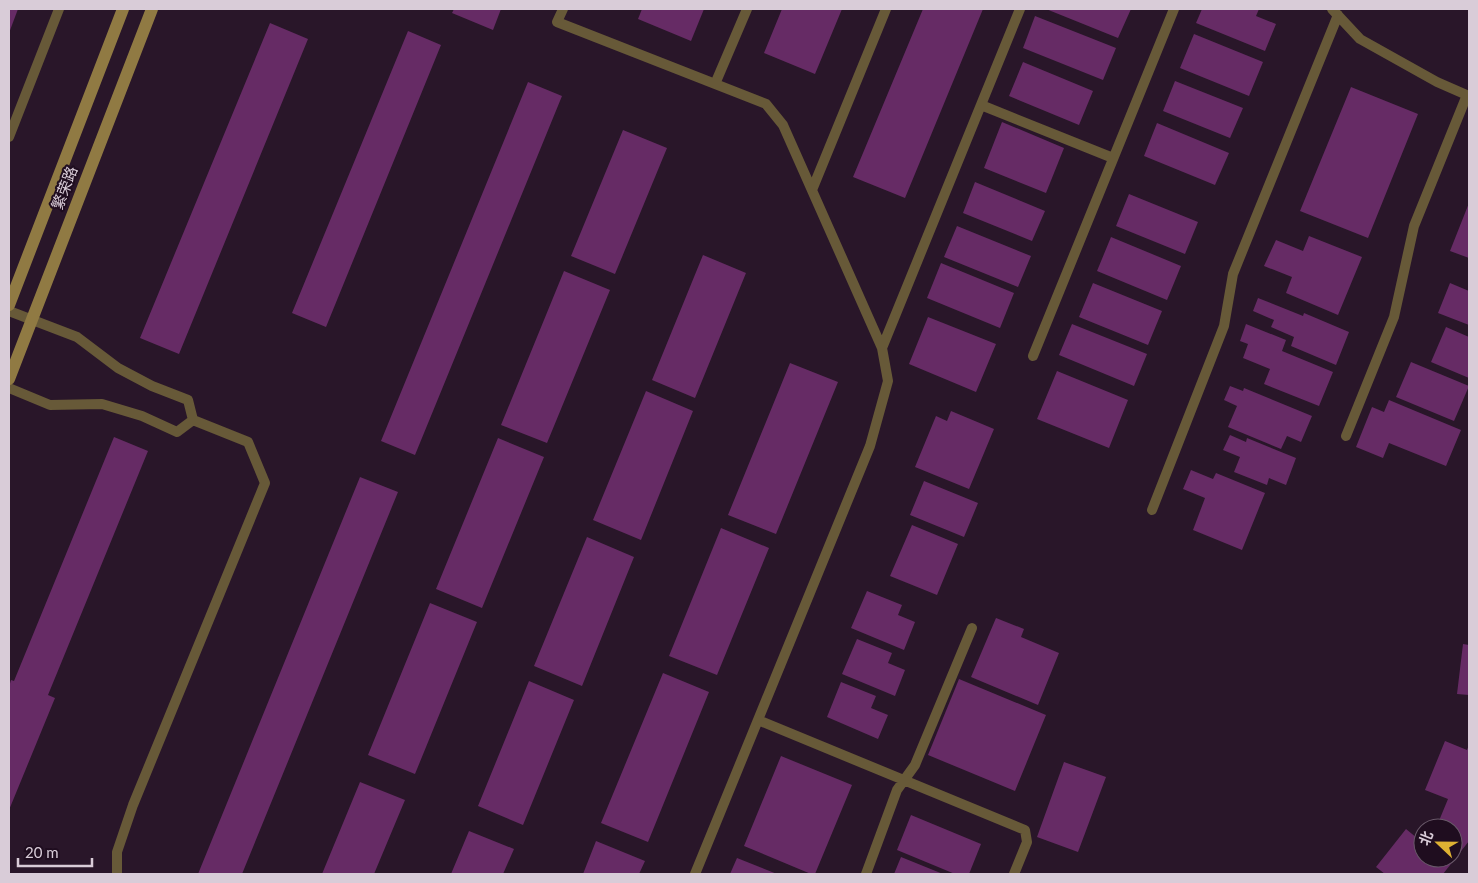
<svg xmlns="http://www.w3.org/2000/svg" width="1478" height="883" font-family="Lato,'Noto Sans SC',sans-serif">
	<rect width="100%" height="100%" fill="#291629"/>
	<!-- building -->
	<path fill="#662b65" d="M9,9H18L9,33Z
		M454,9H501L493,30L452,13Z
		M642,9H704L691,41L638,19Z
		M782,9H842L815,74L764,53Z
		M923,9H983L905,198L853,177Z
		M1046,9H1131L1118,38Z
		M1202,9H1259L1256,16L1276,24L1265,51L1196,23Z
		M1035,16L1116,48L1103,80L1023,48Z
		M270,23L308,39L179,354L140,338Z
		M408,31L441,45L326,327L292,313Z
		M1194,34L1263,62L1249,96L1180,68Z
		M1023,62L1093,91L1079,125L1009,96Z
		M1175,81L1243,108L1230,138L1163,111Z
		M528,82L562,96L415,455L381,441Z
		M1351,87L1418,114L1368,238L1300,211Z
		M1002,122L1064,148L1046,193L984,168Z
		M1157,123L1229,153L1215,185L1144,156Z
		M623,130L667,148L615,274L571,256Z
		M975,182L1045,211L1032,241L963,213Z
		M1129,194L1198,222L1185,254L1116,226Z
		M1469,203V258L1450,251Z
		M957,226L1031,256L1018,287L944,257Z
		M1309,236L1362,257L1338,315L1286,293L1292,277L1264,266L1276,240L1303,251Z
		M1111,237L1181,266L1167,300L1097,271Z
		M703,255L746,273L695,398L652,380Z
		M941,263L1014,293L1000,328L927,298Z
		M564,271L610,290L547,443L501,425Z
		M1093,283L1162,311L1148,345L1079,317Z
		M1450,283L1469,291V325L1438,313Z
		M1258,298L1303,316L1304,313L1349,332L1336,365L1291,346L1294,337L1271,327L1274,320L1253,311Z
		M928,317L996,344L976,392L909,364Z
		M1072,324L1147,354L1134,386L1059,355Z
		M1246,324L1286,340L1282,351L1333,372L1319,406L1264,384L1270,369L1243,358L1248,344L1240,341Z
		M1446,327L1469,337V378L1431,362Z
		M1411,362L1469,386L1454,421L1396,397Z
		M790,363L838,382L776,534L728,515Z
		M1057,371L1128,400L1109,448L1037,419Z
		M1230,386L1243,391L1244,388L1312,416L1301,442L1287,436L1281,449L1228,427L1237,406L1224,400Z
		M646,391L693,411L641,540L593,520Z
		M1389,400L1461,430L1446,466L1389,443L1383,458L1356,447L1372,407L1384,412Z
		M951,411L994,429L969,489L915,467L936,416L947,421Z
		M1230,435L1246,442L1247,438L1296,458L1286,485L1269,478L1267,485L1234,472L1240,457L1223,450Z
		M114,437L148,451L48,695L55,698L9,810V687L11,680L14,681Z
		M498,438L544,457L482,608L436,589Z
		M1191,470L1213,479L1216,473L1265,493L1242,550L1193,530L1205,498L1183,489Z
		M360,477L398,492L242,874H198Z
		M924,481L978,503L964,537L910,515Z
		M912,525L958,544L937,595L890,576Z
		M721,528L769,548L717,675L669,656Z
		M587,537L634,557L582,686L534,666Z
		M867,591L902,605L898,615L915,622L904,650L851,628Z
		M430,603L477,622L415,774L368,755Z
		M996,618L1024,629L1021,637L1059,653L1038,705L971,677Z
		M857,639L892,653L888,663L905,670L895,696L842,674Z
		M1463,644L1469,645V695L1457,694Z
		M663,673L709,692L648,842L601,823Z
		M959,679L1046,715L1015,791L928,755Z
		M529,681L574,700L523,825L478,806Z
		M841,682L876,696L871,708L888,715L878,739L827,717Z
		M1445,741L1467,750L1469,745V841L1443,874H1385L1376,867L1406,829L1423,843V858H1453V828H1436L1448,799L1425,790Z
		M781,756L852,785L815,874H811L744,846Z
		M1064,762L1106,777L1078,852L1037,837Z
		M360,782L405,800L374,874H322Z
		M911,815L981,844L969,874H955L897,850Z
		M469,831L514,849L503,874H451Z
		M596,841L645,861L639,874H583Z
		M901,857L943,874H894Z
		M737,858L777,874H730Z"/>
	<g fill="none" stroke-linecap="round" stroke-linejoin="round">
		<!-- lane -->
		<path stroke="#675938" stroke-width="10" d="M563,9L557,22L766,104L783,125L882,348L888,381L870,446L695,874
			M1332,9L1360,39L1437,82L1469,96
			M715,84L747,9
			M981,105L1113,158
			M9,137L59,9
			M812,190L886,9
			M9,311L77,337L118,368L152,386L188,400L193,420L177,432L142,416L102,404L50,405L9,388
			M882,348L1020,9
			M1033,356L1174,9
			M1346,436L1394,317L1414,226L1467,95
			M1152,510L1224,326L1233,274L1338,15
			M758,720L1025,830L1027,842L1014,874
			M117,874V852L133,805L265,483L248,442L193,420
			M866,874L897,790L915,765L972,628"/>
		<!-- secondary -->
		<path stroke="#907a43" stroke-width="12" d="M9,305L123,9
			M9,379L152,9"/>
	</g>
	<g text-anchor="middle" stroke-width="4" stroke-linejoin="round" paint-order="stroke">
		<!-- street labels -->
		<g font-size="15" fill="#d9ccd8" stroke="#1f0d1f">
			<text transform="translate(65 188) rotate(-69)" y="5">繁荣路</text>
		</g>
	</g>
	<!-- border -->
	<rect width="1478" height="883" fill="none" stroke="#d9ccd8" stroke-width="20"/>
	<!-- north arrow -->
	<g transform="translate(1438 843) rotate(292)"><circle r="24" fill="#1f0d1f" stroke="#695969"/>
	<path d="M0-4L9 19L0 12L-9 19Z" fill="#deb133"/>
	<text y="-8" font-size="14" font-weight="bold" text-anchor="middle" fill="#d9ccd8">北</text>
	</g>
	<!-- scale -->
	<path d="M18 858v8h74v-8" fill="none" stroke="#d9ccd8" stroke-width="2.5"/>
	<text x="25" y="858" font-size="15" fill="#d9ccd8" stroke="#1f0d1f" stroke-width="4" paint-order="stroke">20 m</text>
</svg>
